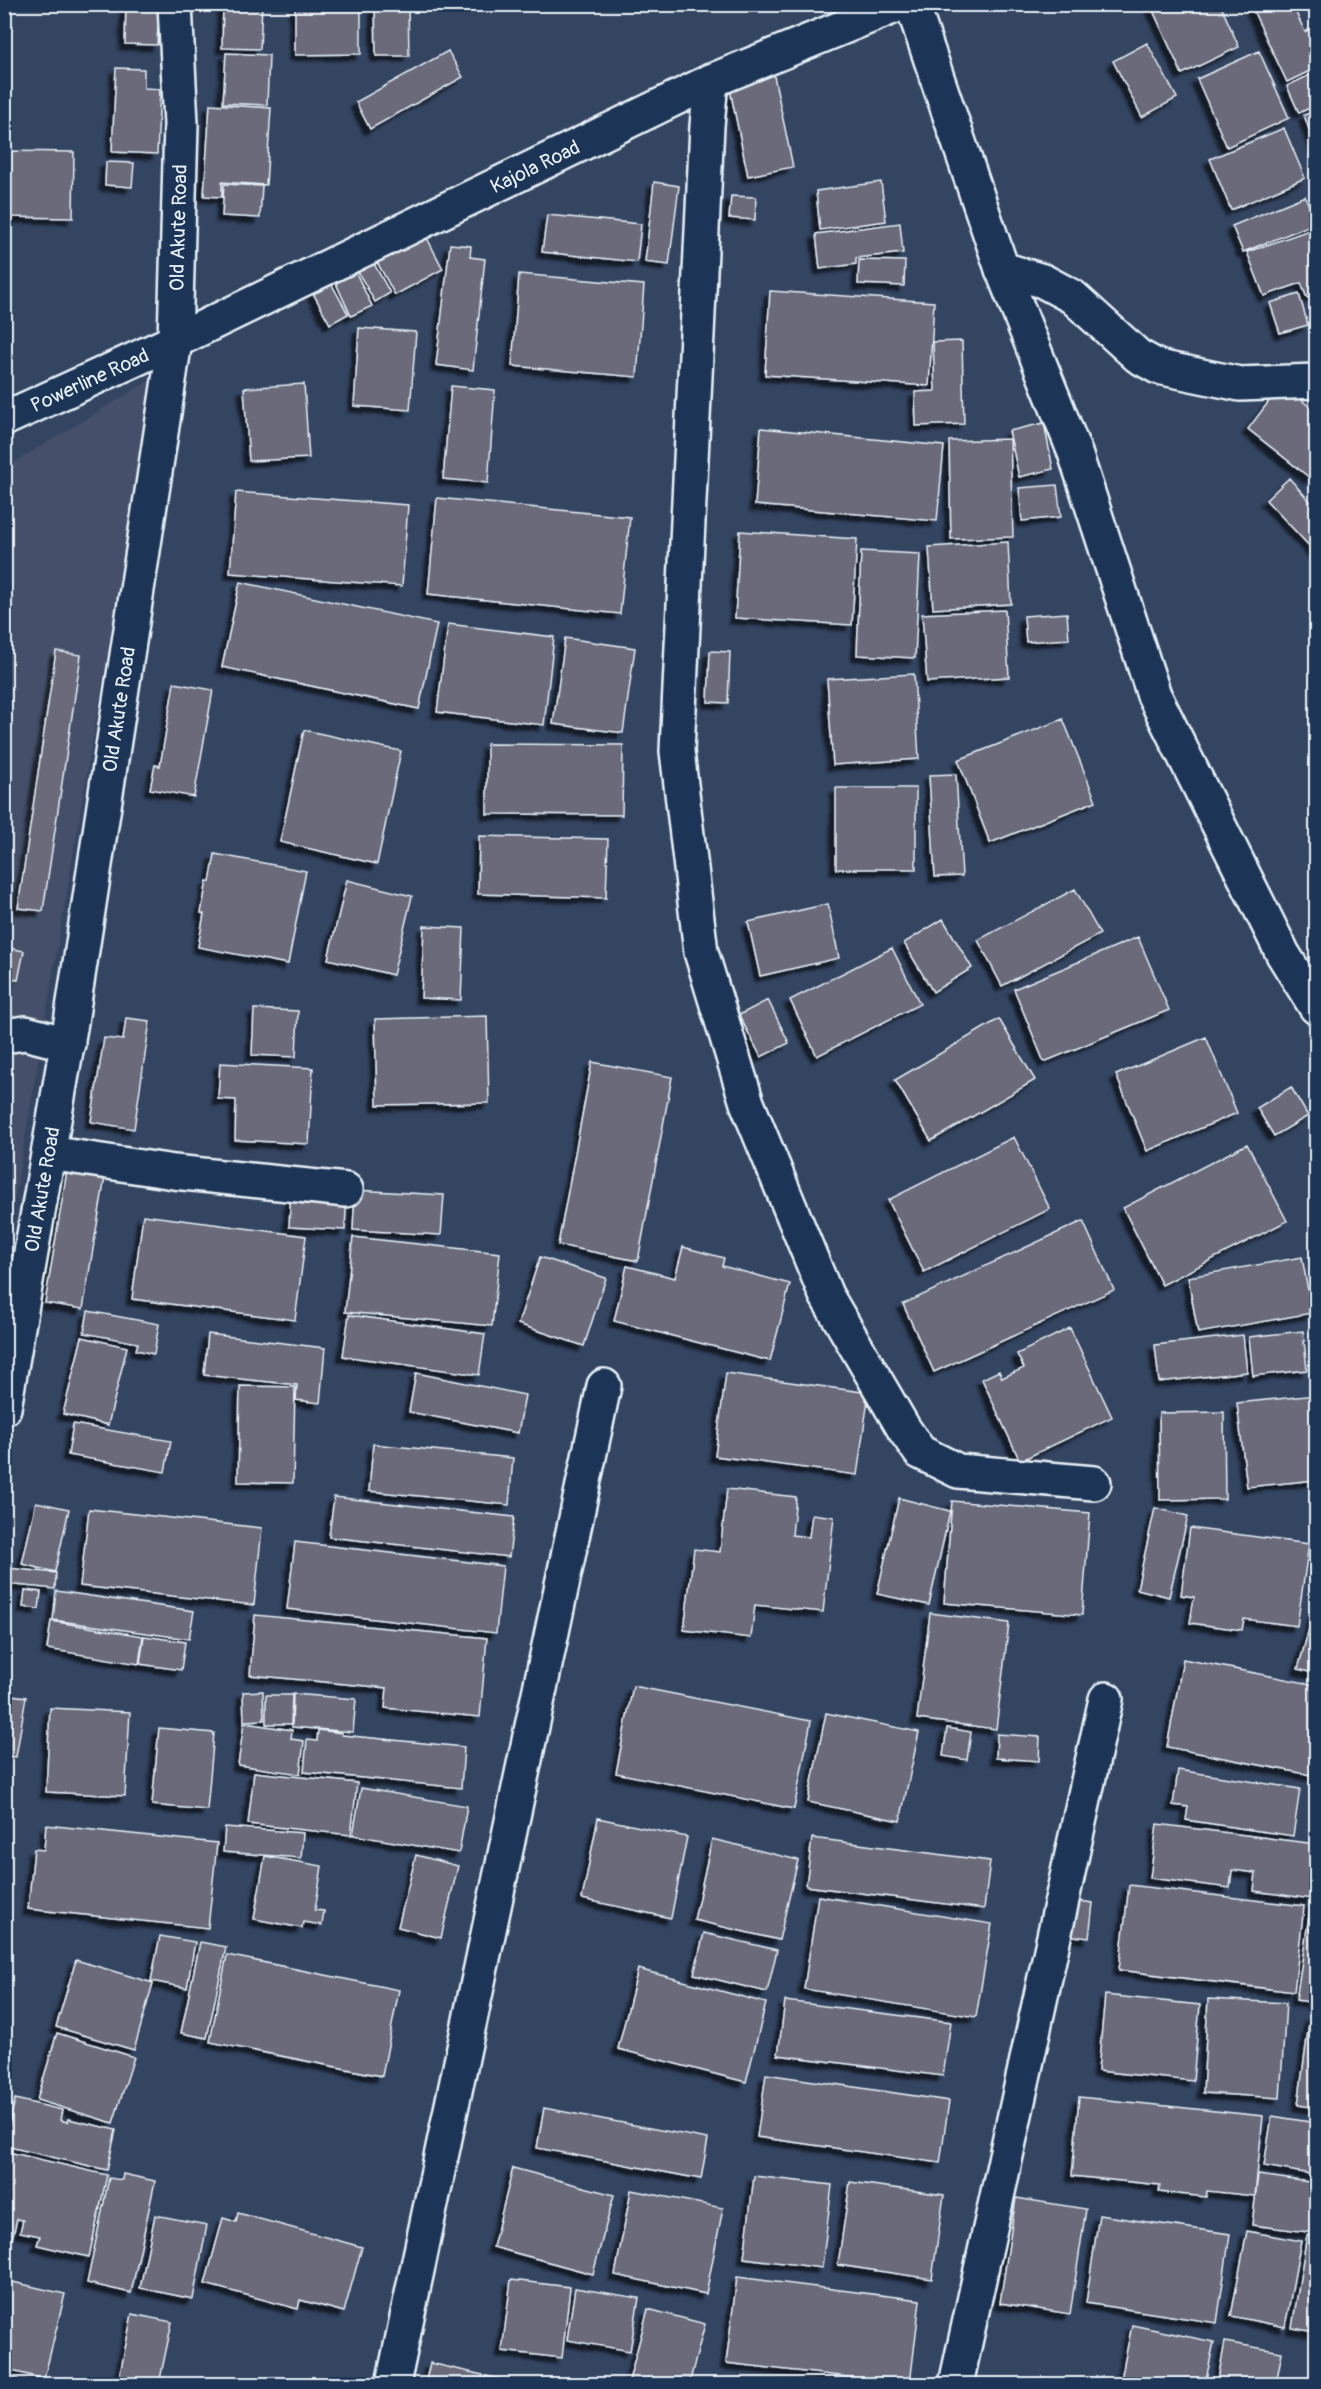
<svg xmlns="http://www.w3.org/2000/svg" width="1321" height="2389" font-family="Pangolin,sans-serif">
	<defs>
		<filter id="shadow"><feDropShadow dx="-5.5" dy="5.5" stdDeviation="1.5" flood-color="#0009"/></filter>
	</defs>
	<rect width="100%" height="100%" fill="#344562"/>
	<filter id="ink" filterUnits="userSpaceOnUse"><feTurbulence type="fractalNoise" baseFrequency=".0167" numOctaves="2"/><feDisplacementMap in="SourceGraphic" scale="12" xChannelSelector="R" yChannelSelector="G"/><feConvolveMatrix kernelMatrix="1 2 1 2 8 2 1 2 1" color-interpolation-filters="sRGB"/></filter>
	<g filter="url(#ink)">
		<!-- built -->
		<path fill="#445069" d="M154,378L5,1256V468Z"/>
		<!-- building -->
		<path fill="#6a6a7a" stroke="#e8f1f8" stroke-width="1.5" filter="url(#shadow)" d="M126,4H159L157,45L125,44Z
			M223,4H262L260,49L222,48Z
			M295,4H361V54L295,55Z
			M375,4H408L409,56H376Z
			M1150,4H1220L1239,47L1182,74Z
			M1250,4H1292L1305,32L1316,26V68L1287,82Z
			M1147,43L1177,98L1142,117L1113,61Z
			M448,51L463,77L370,129L356,102Z
			M1259,51L1289,118L1227,147L1197,79Z
			M226,53L269,55L267,105L223,103Z
			M116,68L144,69V88L160,89L157,154L112,152Z
			M773,71L793,167L748,176L728,80Z
			M1316,72V105L1299,113L1287,86Z
			M210,104L271,108L266,185L222,182V197L204,196Z
			M1316,111V149L1304,115Z
			M1284,128L1305,178L1231,210L1210,159Z
			M4,151L74,152L73,218L4,217Z
			M106,162L134,163L132,187L105,185Z
			M654,182L679,186L669,265L645,262Z
			M881,182L886,221L820,230L816,191Z
			M224,184L262,186L260,218L222,216Z
			M731,196L756,197L755,220L729,218Z
			M1305,196L1316,223L1243,252L1232,226Z
			M547,215L641,224L637,262L542,252Z
			M900,223L903,253L856,258V264L820,269L816,234Z
			M1315,228L1316,295L1307,298L1301,283L1264,296L1247,252Z
			M425,234L443,269L395,295L376,260Z
			M450,244L471,246L470,257L485,259L473,370L436,365Z
			M859,260L905,261L904,286L858,284Z
			M373,262L390,293L375,302L357,270Z
			M355,271L372,306L351,316L335,281Z
			M519,274L644,285L637,377L512,366Z
			M331,283L348,314L330,324L313,293Z
			M770,291L934,302L929,386L765,375Z
			M1299,294L1308,325L1280,333L1270,303Z
			M359,328L416,332L410,410L354,406Z
			M962,341L964,424L916,426L915,392L935,391L933,342Z
			M304,384L309,458L249,461L244,388Z
			M1282,384L1316,412V470L1310,478L1248,429Z
			M451,386L495,390L488,483L443,479Z
			M1044,423L1053,469L1019,477L1009,431Z
			M761,428L944,446L937,521L755,505Z
			M1010,439L1013,537L951,539L949,441Z
			M1289,478L1316,508V550L1315,552L1266,500Z
			M1057,485L1061,517L1022,521L1019,488Z
			M236,492L408,505L402,586L230,573Z
			M437,498L630,517L620,614L428,594Z
			M740,531L857,539L852,625L735,618Z
			M1008,542L1011,604L933,609L929,547Z
			M861,551L920,554L915,658L857,655Z
			M240,582L437,624L419,709L222,667Z
			M1005,610L1009,677L927,682L922,614Z
			M1067,613L1069,639L1026,642L1024,616Z
			M448,624L554,637L544,725L437,712Z
			M565,638L635,648L623,733L553,724Z
			M56,651L81,655L43,911L18,908Z
			M710,651L730,652L728,703L708,702Z
			M914,674L919,759L833,765L827,679Z
			M174,683L213,690L194,797L150,789L155,765L160,766Z
			M1063,719L1096,801L990,843L958,760Z
			M304,730L401,751L377,864L280,842Z
			M487,744L623,745L622,815L487,814Z
			M956,774L962,876L935,877L929,775Z
			M836,788H916V869H836Z
			M479,836L608,839L606,898L478,894Z
			M215,854L306,871L288,964L198,947L204,914L201,913L207,881L210,882Z
			M347,880L412,896L393,975L328,959Z
			M1075,889L1100,934L1002,986L978,940Z
			M828,904L839,958L760,976L748,922Z
			M943,919L972,968L933,992L904,943Z
			M424,926L464,928L461,1000L421,998Z
			M1138,937L1169,1010L1044,1062L1014,989Z
			M4,947L24,951L18,980L4,977Z
			M892,948L920,1004L817,1056L790,1000Z
			M768,1000L789,1043L761,1057L739,1015Z
			M254,1009L298,1011L296,1057L252,1055Z
			M487,1016L489,1103L377,1105L375,1019Z
			M126,1018L150,1021L134,1129L91,1122L104,1038L123,1040Z
			M999,1019L1035,1080L931,1141L895,1080Z
			M1206,1037L1237,1113L1147,1151L1116,1075Z
			M592,1062L672,1077L638,1261L558,1245Z
			M220,1063L313,1068L309,1144L235,1140L236,1100L218,1099Z
			M1291,1087L1308,1116L1274,1136L1257,1108Z
			M1014,1137L1050,1209L924,1272L888,1200Z
			M1247,1144L1287,1221L1162,1285L1123,1208Z
			M67,1171L105,1177L83,1309L45,1303Z
			M291,1188L347,1191L345,1230L289,1227Z
			M355,1190L444,1195L441,1235L353,1230Z
			M143,1215L306,1236L295,1320L132,1299Z
			M1083,1221L1114,1290L934,1372L903,1304Z
			M353,1237L500,1253L492,1326L345,1312Z
			M683,1247L724,1258L722,1266L790,1284L770,1361L614,1321L627,1266L675,1278Z
			M540,1257L606,1278L584,1346L518,1324Z
			M1302,1257L1312,1313L1198,1333L1188,1277Z
			M88,1311L159,1324L154,1354L136,1350L138,1343L84,1333Z
			M349,1315L485,1334L479,1375L343,1356Z
			M1070,1328L1112,1417L1020,1461L982,1379L999,1371L1002,1378L1024,1368L1017,1354Z
			M1303,1331L1307,1370L1253,1376L1249,1337Z
			M208,1334L325,1348L320,1403L296,1400L297,1385L204,1375Z
			M1243,1335L1247,1372L1159,1382L1155,1345Z
			M82,1337L127,1347L108,1425L63,1414Z
			M416,1373L525,1395L518,1433L409,1412Z
			M726,1373L869,1393L857,1475L715,1456Z
			M240,1386L295,1387L293,1483L238,1482Z
			M1316,1395V1480L1247,1487L1237,1403Z
			M1224,1412L1225,1499L1160,1500L1159,1413Z
			M73,1424L171,1441L165,1472L68,1455Z
			M373,1444L513,1458L509,1505L369,1491Z
			M727,1489L796,1497L792,1535L809,1537L812,1514L834,1517L823,1612L755,1605L751,1638L684,1630L694,1549L720,1552Z
			M334,1497L514,1517L509,1557L329,1537Z
			M899,1498L950,1511L929,1605L877,1594Z
			M952,1501L1090,1513L1082,1615L944,1603Z
			M36,1502L69,1509L55,1572L22,1564Z
			M1155,1508L1188,1516L1169,1597L1137,1589Z
			M89,1509L262,1528L254,1605L80,1586Z
			M1190,1528L1309,1544L1297,1626L1244,1619L1242,1630L1190,1623L1194,1597L1181,1595Z
			M295,1542L503,1566L496,1633L287,1609Z
			M7,1568L56,1573L55,1589L6,1584Z
			M25,1590L41,1592L39,1609L23,1607Z
			M56,1591L194,1611L189,1639L53,1620Z
			M1316,1603V1674L1298,1669Z
			M930,1613L1009,1623L996,1729L917,1719Z
			M255,1615L487,1638L480,1717L385,1708L387,1688L250,1675Z
			M51,1621L143,1636L139,1664L47,1649Z
			M144,1636L185,1642L181,1670L140,1664Z
			M1183,1659L1316,1685V1776L1167,1747Z
			M633,1686L811,1721L794,1809L616,1773Z
			M263,1691L264,1720L244,1721L243,1692Z
			M4,1694L26,1697L16,1757L4,1756Z
			M293,1694L356,1699L353,1732L292,1727Z
			M266,1695H292L291,1724H266Z
			M50,1708L130,1712L125,1796L46,1792Z
			M826,1713L919,1732L900,1821L808,1802Z
			M244,1723L292,1730L291,1739L304,1741L300,1774L238,1765Z
			M159,1728L214,1733L207,1810L152,1805Z
			M947,1728L971,1732L967,1760L943,1756Z
			M318,1730L342,1733V1735L464,1747L461,1788L304,1772L307,1740L317,1741Z
			M997,1734L1040,1737L1039,1761L996,1758Z
			M1178,1770L1300,1789L1293,1836L1186,1820L1188,1807L1173,1805Z
			M254,1772L357,1783L351,1835L248,1824Z
			M361,1788L467,1806L459,1853L353,1835Z
			M598,1818L687,1837L671,1918L582,1899Z
			M1157,1824L1316,1844L1312,1899L1254,1891L1256,1873L1232,1870L1230,1888L1150,1878Z
			M46,1825L217,1843L208,1928L28,1909L34,1849L44,1850Z
			M225,1827L303,1833L301,1858L223,1852Z
			M812,1838L990,1861L984,1909L806,1886Z
			M712,1839L798,1860L779,1940L694,1920Z
			M416,1855L458,1866L441,1938L398,1927Z
			M265,1856L322,1866L315,1910L324,1911L322,1925L303,1922L302,1928L254,1919Z
			M1129,1885L1304,1906L1294,1992L1119,1970Z
			M818,1896L992,1924L976,2017L804,1989Z
			M1071,1900L1093,1903L1089,1938L1066,1935Z
			M1311,1903L1316,1904V2003L1296,2000Z
			M704,1933L777,1950L767,1992L694,1974Z
			M160,1936L195,1942L187,1988L151,1981Z
			M200,1942L226,1947L207,2038L181,2033Z
			M227,1955L399,1990L382,2076L210,2042Z
			M76,1960L153,1983L134,2050L56,2027Z
			M638,1969L766,2003L746,2082L618,2049Z
			M1105,1995L1200,2005L1193,2081L1098,2071Z
			M1208,1999L1286,2003L1280,2098L1203,2093Z
			M785,2001L951,2022L943,2076L778,2055Z
			M1310,2016L1316,2017V2108L1298,2105Z
			M57,2033L134,2057L113,2123L37,2100Z
			M766,2074L949,2101L940,2163L757,2137Z
			M1079,2097L1263,2116L1255,2196L1207,2191L1206,2197L1159,2192L1160,2185L1072,2176Z
			M15,2099L62,2110L60,2120L67,2122L68,2119L116,2130L107,2170L5,2146Z
			M544,2108L708,2139L701,2179L537,2148Z
			M1272,2116L1316,2123V2175L1264,2166Z
			M4,2151L107,2175L89,2257L37,2245L40,2236L20,2232L23,2220L17,2219L12,2239L4,2237Z
			M513,2168L614,2195L593,2274L493,2247Z
			M123,2174L155,2181L131,2293L87,2283L109,2178L122,2180Z
			M1258,2175L1316,2183V2233L1252,2225Z
			M754,2176L832,2185L822,2268L744,2258Z
			M850,2182L944,2195L932,2279L838,2265Z
			M631,2190L723,2208L706,2294L615,2275Z
			M1016,2198L1086,2209L1070,2314L1000,2303Z
			M238,2213L362,2247L344,2312L300,2300L298,2309L205,2284L223,2218L236,2222Z
			M155,2215L207,2225L193,2299L140,2288Z
			M1099,2215L1230,2234L1217,2323L1086,2303Z
			M1247,2231L1301,2241L1285,2327L1231,2316Z
			M1307,2235L1316,2237V2332L1292,2328Z
			M737,2277L920,2300L910,2384L726,2363Z
			M4,2280L65,2294L44,2379L4,2369Z
			M511,2280L570,2287L562,2358L502,2351Z
			M575,2288L639,2298L630,2351L567,2340Z
			M648,2309L705,2324L689,2384H628Z
			M132,2314L172,2322L159,2384H118Z
			M1132,2325L1214,2342L1205,2384H1120Z
			M1225,2342L1282,2352L1276,2384H1217Z
			M430,2363L483,2375L480,2384H425Z
			M4,2376L36,2384H4Z
			M486,2376L524,2384H484Z"/>
		<g fill="none" stroke-linecap="round" stroke-linejoin="round">
			<defs>
				<g id="minor">
					<path d="M912,4L1002,269L1075,453L1154,695L1283,954L1316,1007"/>
					<path d="M711,81L707,126L677,751L701,952L747,1103L826,1295L904,1429L920,1452L958,1471L1094,1483"/>
					<path d="M1002,269L1043,281L1073,297L1138,356L1158,367L1240,384L1316,381"/>
					<path id="s1" d="M4,419L175,341L711,81L900,4"/>
					<path d="M4,1036L25,1033L68,1044"/>
					<path d="M49,1153L174,1172L346,1190"/>
					<path id="s2" d="M4,1408L71,1022L175,341L181,124L175,4"/>
					<path d="M393,2384L604,1386"/>
					<path d="M956,2384L1106,1699"/>
				</g>
			</defs>
			<!-- minor casing -->
			<use href="#minor" stroke="#e8f1f8" stroke-width="38"/>
			<!-- minor -->
			<use href="#minor" stroke="#1d3557" stroke-width="33"/>
		</g>
	</g>
	<g text-anchor="middle" stroke-width="4.5" stroke-linejoin="round" paint-order="stroke">
		<!-- street labels -->
		<g font-size="20" fill="#e8f1f8" stroke="#1d3557">
			<text dy="7" stroke="none"><textPath href="#s1" startOffset="588">Kajola Road</textPath></text>
			<text dy="7" stroke="none"><textPath href="#s2" startOffset="1194">Old Akute Road</textPath></text>
			<text dy="7" stroke="none"><textPath href="#s1" startOffset="94">Powerline Road</textPath></text>
			<text dy="7" stroke="none"><textPath href="#s2" startOffset="708">Old Akute Road</textPath></text>
			<text dy="7" stroke="none"><textPath href="#s2" startOffset="222">Old Akute Road</textPath></text>
		</g>
	</g>
	<!-- margin -->
	<rect width="1321" height="2389" fill="none" stroke="#1d3557" stroke-width="24"/>
	<rect x="12" y="12" width="1297" height="2365" fill="none" stroke="#e8f1f8" stroke-width="2" filter="url(#ink)"/>
</svg>
